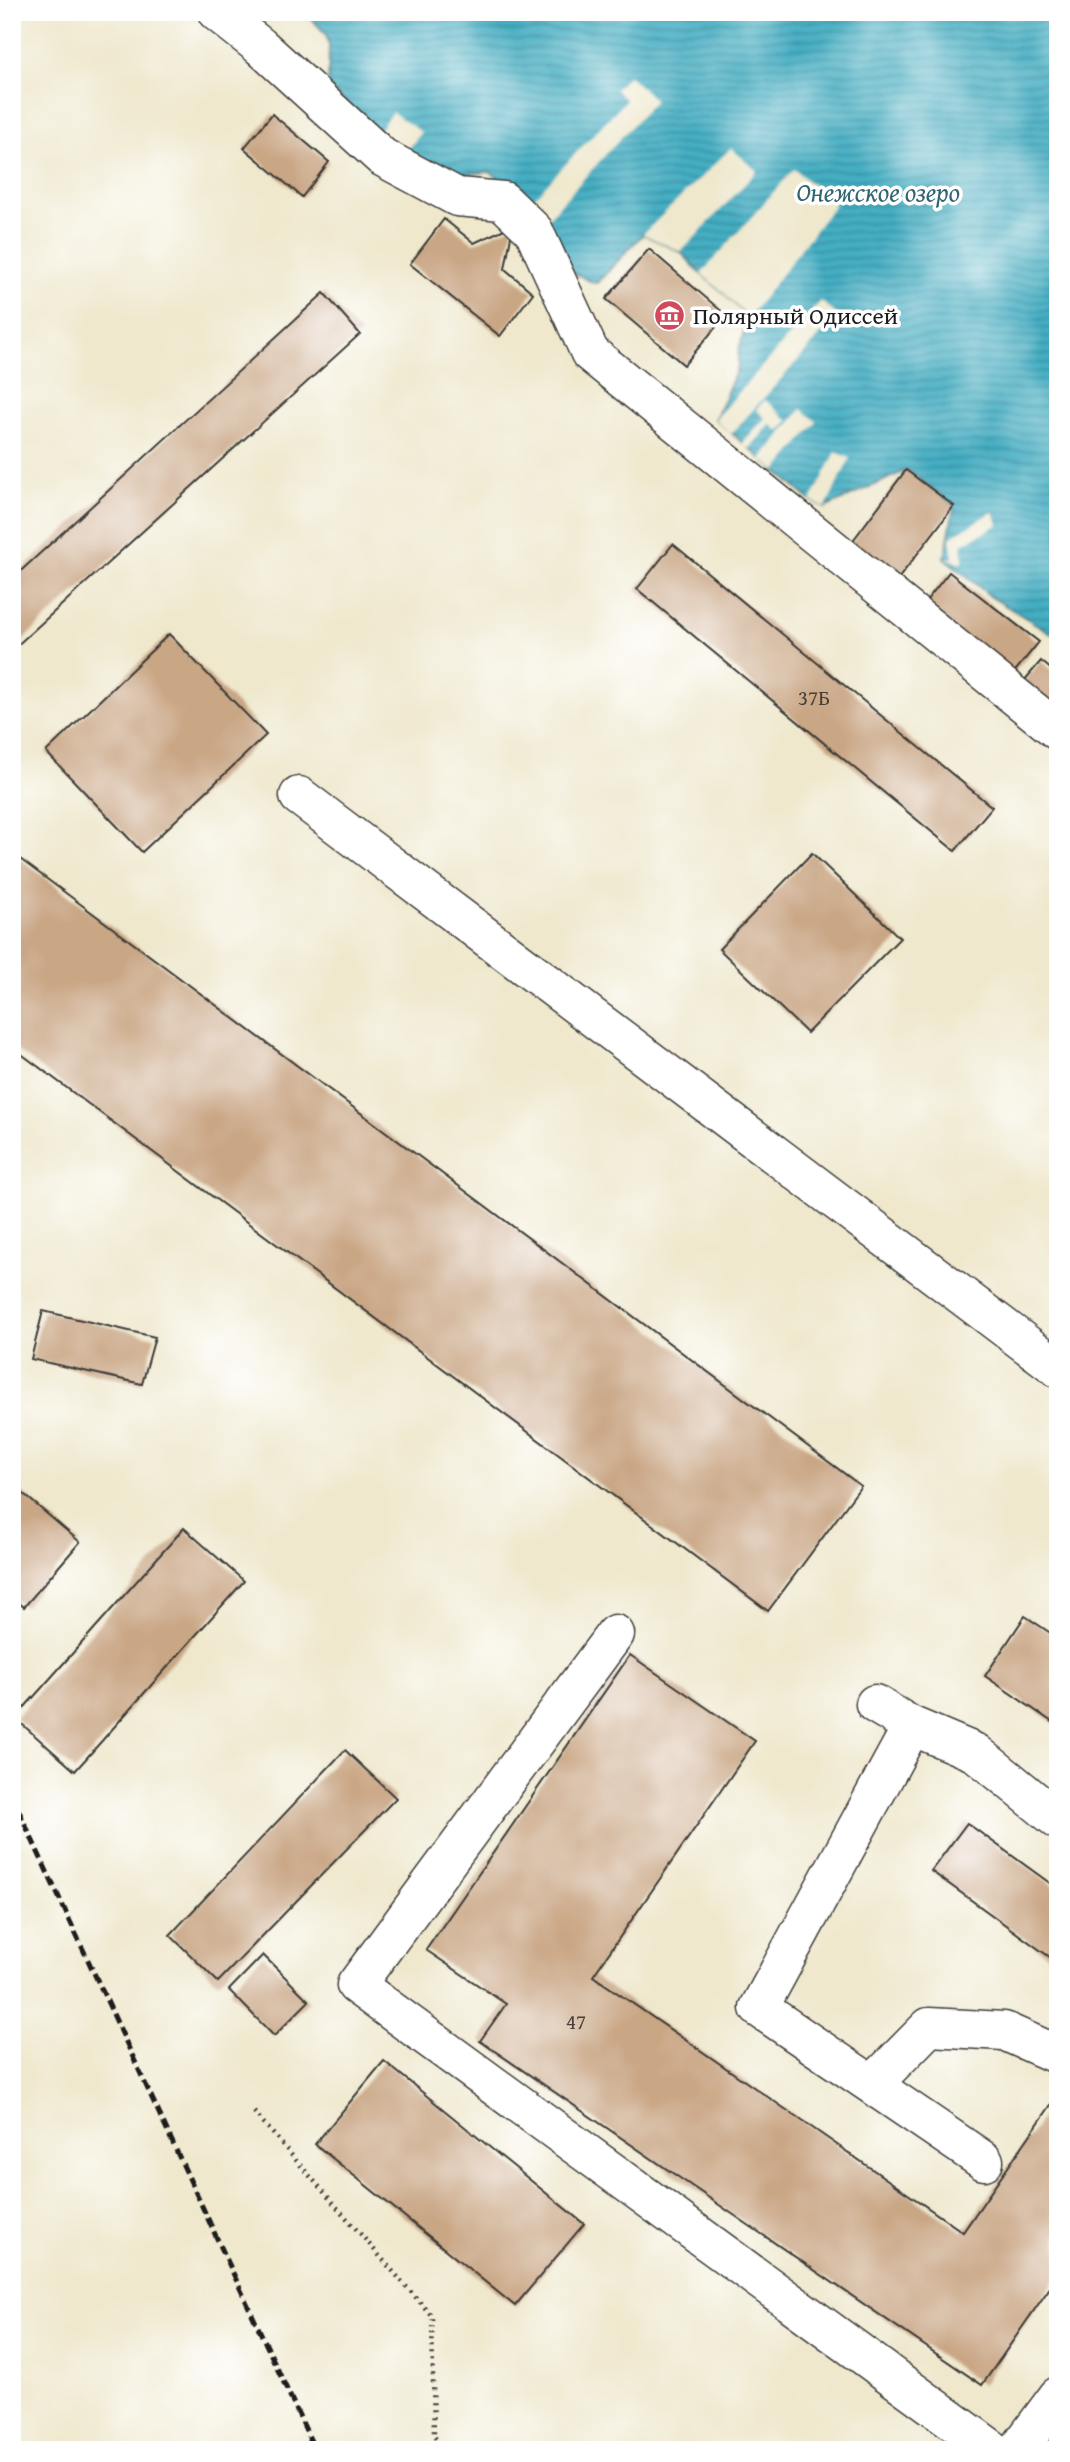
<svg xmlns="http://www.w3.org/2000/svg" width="1070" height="2462" font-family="'Gentium Book Plus',serif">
	<defs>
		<pattern id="water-rules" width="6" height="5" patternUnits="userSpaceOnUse" patternTransform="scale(1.75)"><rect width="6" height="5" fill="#44aec3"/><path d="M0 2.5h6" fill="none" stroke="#388d9e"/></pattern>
	</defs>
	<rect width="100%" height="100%" fill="#fff"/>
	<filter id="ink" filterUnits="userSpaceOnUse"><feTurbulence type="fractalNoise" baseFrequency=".0143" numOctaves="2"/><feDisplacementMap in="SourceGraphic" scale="14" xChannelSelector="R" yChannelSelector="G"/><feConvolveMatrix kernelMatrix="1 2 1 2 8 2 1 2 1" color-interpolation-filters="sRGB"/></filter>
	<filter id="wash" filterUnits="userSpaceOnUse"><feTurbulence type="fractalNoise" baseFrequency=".00686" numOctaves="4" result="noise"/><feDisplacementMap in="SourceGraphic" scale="28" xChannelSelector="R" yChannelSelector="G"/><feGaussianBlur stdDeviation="1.57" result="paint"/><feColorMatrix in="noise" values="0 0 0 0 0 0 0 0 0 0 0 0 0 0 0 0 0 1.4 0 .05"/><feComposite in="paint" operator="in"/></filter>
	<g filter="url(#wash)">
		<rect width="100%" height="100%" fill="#efe8cd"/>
		<!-- water -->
		<path fill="url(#water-rules)" stroke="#306570" stroke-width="2" d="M305,12H1058V637L991,597L945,558L954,506L907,470L825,508L811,501L715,419L738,367V353L748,318L722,291L701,274L681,252L643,234L598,282L594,283L570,271L530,202L490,172L456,175L402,158L328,86L329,44L326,34Z"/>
		<!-- pier -->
		<path fill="#efe8cd" d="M628,75L655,100L547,219L530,202L626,100L615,90Z
			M392,112L421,132L402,158L373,138Z
			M731,148L757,171L681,252L643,234Z
			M794,169L835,204L748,318L722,291L701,274Z
			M821,301L838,316L731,434L715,419Z
			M765,400L789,421L779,431L770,424L749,449L742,444L765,418L756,409Z
			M802,409L817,422L776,471L761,459Z
			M836,452L850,458L825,508L811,501Z
			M993,512L999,524L962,544L963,563L945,558H953L950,537Z"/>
		<g id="blocks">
			<!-- building -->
			<path fill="#c9a684" d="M272,114L329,162L302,197L244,148Z
				M444,219L474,243L513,225L505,269L533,293L500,336L410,264Z
				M649,249L726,315L684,365L606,299Z
				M324,293L360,334L12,650V579Z
				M906,470L954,506L898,579L851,543Z
				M673,544L992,807L955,851L637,589Z
				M949,572L1039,642L1012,675L923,605Z
				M169,634L266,735L142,852L46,752Z
				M1041,661L1058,675V722L1018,688Z
				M12,853L861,1486L768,1611L12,1047Z
				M812,853L900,938L807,1033L719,949Z
				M43,1311L155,1337L142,1384L31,1359Z
				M12,1484L80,1542L24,1607L12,1597Z
				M184,1528L244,1581L75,1771L15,1718Z
				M1025,1616L1058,1638V1726L985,1676Z
				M630,1655L755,1741L593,1976L963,2232L1053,2102L1058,2106V2276L982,2385L480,2041L506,2004L426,1950Z
				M345,1750L396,1798L218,1982L170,1935Z
				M967,1823L1058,1889V1963L931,1871Z
				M263,1955L309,2001L274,2036L229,1990Z
				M384,2061L584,2224L515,2306L315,2144Z"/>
		</g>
	</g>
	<g filter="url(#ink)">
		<use href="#blocks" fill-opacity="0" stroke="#3c3b37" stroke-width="2"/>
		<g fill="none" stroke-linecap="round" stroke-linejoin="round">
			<defs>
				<path id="minor" d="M217,12L260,46L382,157L457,197L503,201L534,231L590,353L1058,731
					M299,796L1058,1368
					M615,1634L356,1985L993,2450
					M875,1704L912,1726L976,1753L1058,1820
					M912,1726L759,2008L984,2161
					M873,2084L929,2027L1004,2031L1058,2055
					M1018,2450L1058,2396"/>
			</defs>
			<!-- minor casing -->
			<use href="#minor" stroke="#3c3b37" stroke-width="41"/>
			<!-- path -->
			<path stroke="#3c3b37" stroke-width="4.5" stroke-dasharray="2 5" stroke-linecap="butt" d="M254,2112L432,2316L434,2436L444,2450"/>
			<!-- minor -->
			<use href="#minor" stroke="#fff" stroke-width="38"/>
			<!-- rail -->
			<path stroke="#1c1c1c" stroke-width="5" stroke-dasharray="10 5" stroke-linecap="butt" d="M12,1796L315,2450"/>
		</g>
	</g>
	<!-- icons -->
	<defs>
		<symbol id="museum-disc" viewBox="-11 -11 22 22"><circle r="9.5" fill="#d1495b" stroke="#fff"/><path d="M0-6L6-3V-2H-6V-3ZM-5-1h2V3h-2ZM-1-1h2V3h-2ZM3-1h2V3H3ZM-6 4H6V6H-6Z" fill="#fff"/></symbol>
	</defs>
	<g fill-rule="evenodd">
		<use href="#museum-disc" x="652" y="298" width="35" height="35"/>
	</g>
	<g text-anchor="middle" stroke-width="7" stroke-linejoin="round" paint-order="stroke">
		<!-- number labels -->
		<g font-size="21" fill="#473e36">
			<text x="814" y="705">37Б</text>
			<text x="576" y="2029">47</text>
		</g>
		<!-- poi labels -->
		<g font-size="24" fill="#1c1c1c" stroke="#fff" text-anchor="start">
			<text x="693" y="324">Полярный Одиссей</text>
		</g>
		<!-- water labels -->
		<g font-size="26" font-style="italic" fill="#306570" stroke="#fff">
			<text x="878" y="201">Онежское озеро</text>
		</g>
	</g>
	<!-- margin -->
	<rect width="1070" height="2462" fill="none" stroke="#fff" stroke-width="42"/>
</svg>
